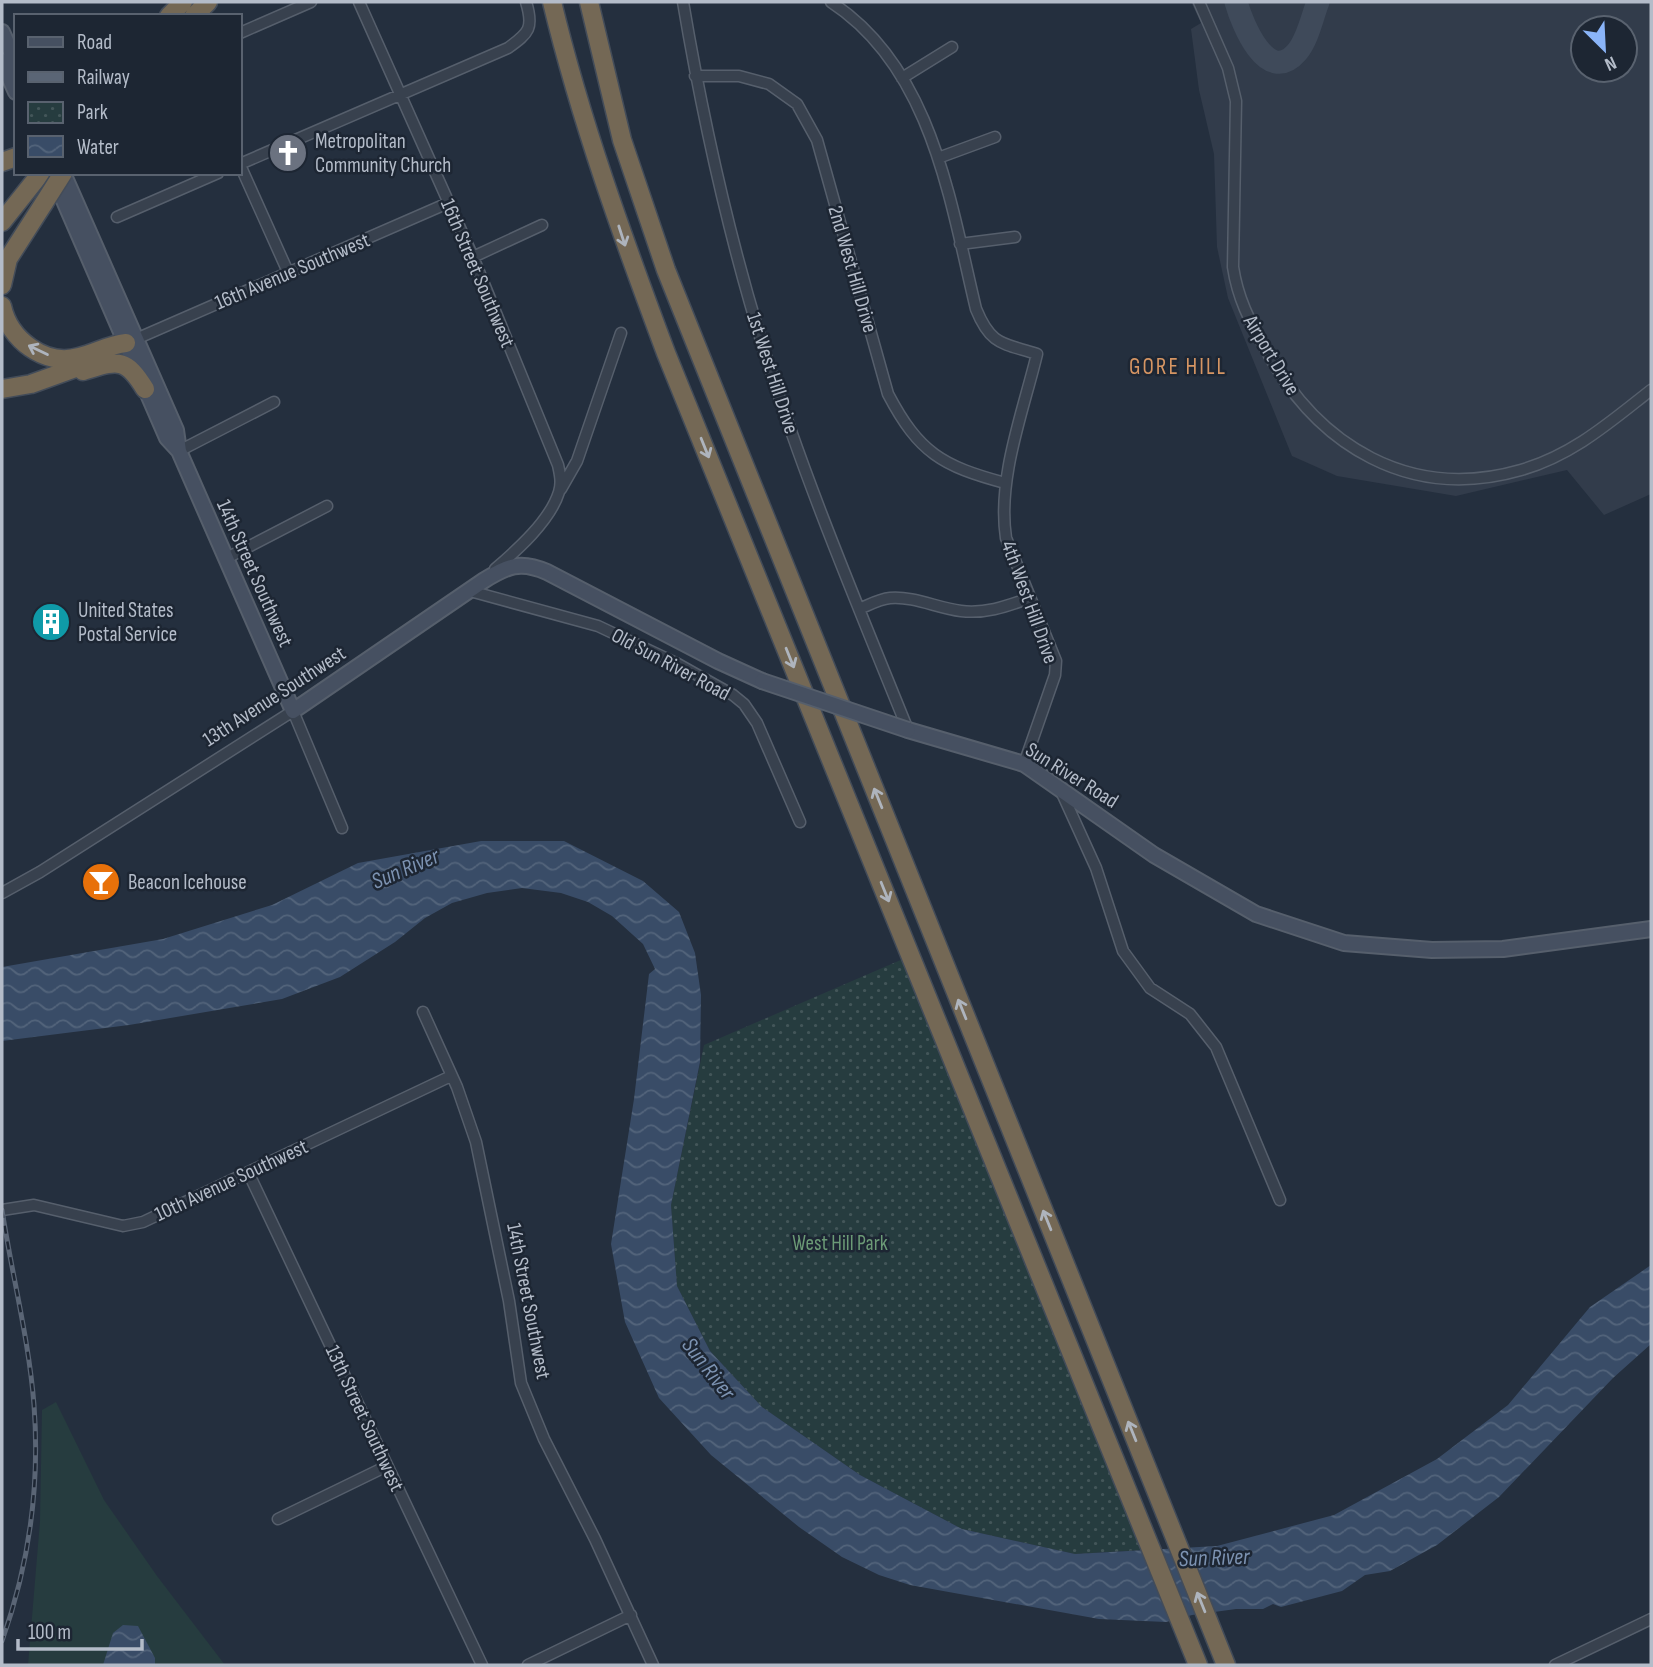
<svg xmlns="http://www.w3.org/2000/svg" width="1653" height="1667" font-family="'Sofia Sans Condensed',sans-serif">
	<defs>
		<pattern id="park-dots" width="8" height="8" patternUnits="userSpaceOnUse" patternTransform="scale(1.75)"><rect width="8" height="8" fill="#263c3f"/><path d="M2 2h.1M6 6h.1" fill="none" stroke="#435659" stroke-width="1.8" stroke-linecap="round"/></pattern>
		<pattern id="water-waves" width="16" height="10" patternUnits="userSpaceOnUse" patternTransform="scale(1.75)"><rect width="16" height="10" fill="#394c67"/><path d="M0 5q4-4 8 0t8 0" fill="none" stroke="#53647b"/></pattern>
	</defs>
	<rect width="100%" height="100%" fill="#242f3e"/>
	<!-- airport -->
	<path fill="#323c4b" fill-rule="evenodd" d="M1191,2H1651V494L1604,515L1567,470L1456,496L1337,476L1292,456L1228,298L1217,247L1214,154L1199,90L1191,29L1201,23ZM1583,28H1625V70H1583Z"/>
	<!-- grass -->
	<path fill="#263c3f" d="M56,1402L104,1500L157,1576L225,1665H28L40,1521L42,1410Z"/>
	<!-- park -->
	<path fill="url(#park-dots)" d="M903,959L1142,1550L1075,1554L962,1529L860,1475L762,1407L710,1351L677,1286L671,1205L704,1045Z"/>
	<!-- water -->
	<path fill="url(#water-waves)" d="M481,841H564L643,881L679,912L695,953L701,995L700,1062L671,1205L677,1286L710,1351L762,1407L860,1475L962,1529L1075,1554L1217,1546L1334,1515L1437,1459L1508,1405L1590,1307L1651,1265V1344L1613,1378L1499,1497L1437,1545L1390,1571L1365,1575L1342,1591L1281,1607L1273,1604L1263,1609H1236L1192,1615L1166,1622L1099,1619L910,1585L879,1575L842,1557L799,1527L711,1455L659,1398L625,1322L611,1244L634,1099L649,974L655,969L643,944L612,916L588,902L561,893L522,888L487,893L452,903L425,918L395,942L340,977L282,999L129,1025L2,1041V967L163,939L272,905L358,863Z
		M123,1625L138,1626L155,1658V1665H103L113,1633Z"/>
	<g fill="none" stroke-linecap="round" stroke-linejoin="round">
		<!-- taxiway -->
		<path stroke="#3f4a5a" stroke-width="23" d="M1236,2C1242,23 1267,87 1297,52C1308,39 1312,17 1318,2"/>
		<defs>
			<path id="street" d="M359,2L473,257L558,465C560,474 562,483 559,492C550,521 517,550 495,569
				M683,2C703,120 729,238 765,353C805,481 858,606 908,730
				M831,2C932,68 950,201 976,309C991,346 1003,343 1037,354C1023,412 997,479 1006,538L1056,661L1055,675L1024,764
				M1199,2L1228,68L1236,101L1233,267C1238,300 1250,321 1266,350C1318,446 1410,502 1521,470C1573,455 1610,422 1651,390
				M240,33L311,2
				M695,76H739L769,84L797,104L817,140L888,394C919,453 942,466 1005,483
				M902,78L952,47
				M938,158L995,137
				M240,164L508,48C529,33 534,28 526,2
				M240,165L288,272
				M117,217L218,173
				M960,244L1015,237
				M473,257L542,225
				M136,339L448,203
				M179,451L274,402
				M561,489L577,461L621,333
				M225,559L327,506
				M470,591L598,626L676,663L733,695L744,704L757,723L800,822
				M859,609C869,605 879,599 890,598C914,596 937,608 961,611C986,614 1007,606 1030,598
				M1061,791L1096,868L1123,951L1150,988L1190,1014L1216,1047L1280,1200
				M2,893L40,872L293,711L342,828
				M423,1012L457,1087L476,1142L509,1301L521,1383L544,1439L595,1539L653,1665
				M248,1172L482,1665
				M2,1210L34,1205L123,1226L143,1222L451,1076
				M278,1519L387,1466
				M528,1665L631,1615
				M1555,1665L1651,1619"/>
			<path id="secondary" d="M2,32L16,63
				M2,61L16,92
				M52,173L167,438L179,451
				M63,173L176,430L179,451L293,711L483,581C507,566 520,560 547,572L718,661L762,681
				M908,730L1024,764L1154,855L1256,914L1344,943L1432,950L1503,949L1651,929"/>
			<path id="highway" d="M552,2C581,122 623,238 666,353L1198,1665
				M589,2L622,140L666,270L1226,1665
				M169,16L183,2
				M194,16L208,2
				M2,162L16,157
				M2,222L41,173
				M2,285L8,259L44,203
				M2,306C9,339 45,367 79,357C96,353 108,345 126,343
				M83,371C117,361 125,356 145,389
				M2,389L31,384L92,362"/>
		</defs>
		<!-- street casing -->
		<use href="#street" stroke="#565f6c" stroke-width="13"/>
		<!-- secondary casing -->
		<use href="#secondary" stroke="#565f6c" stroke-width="18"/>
		<!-- highway casing -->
		<use href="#highway" stroke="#434c59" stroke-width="21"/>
		<!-- street -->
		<use href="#street" stroke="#38414e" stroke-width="10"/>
		<!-- secondary -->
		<use href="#secondary" stroke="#465061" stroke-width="14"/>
		<!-- highway -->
		<use href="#highway" stroke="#746855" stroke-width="18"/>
		<defs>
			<path id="rail" d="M2,1210C12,1275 29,1340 34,1405C40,1485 29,1565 2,1641"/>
		</defs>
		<!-- rail casing -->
		<use href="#rail" stroke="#5a6575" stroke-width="5"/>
		<!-- rail -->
		<use href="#rail" stroke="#1d2633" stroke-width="2.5" stroke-dasharray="8" stroke-linecap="butt"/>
		<defs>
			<path id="secondary-bridge" d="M762,681L908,730"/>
			<path id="highway-bridge" d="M44,203L63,173"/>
		</defs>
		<!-- secondary-bridge casing -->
		<use href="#secondary-bridge" stroke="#565f6c" stroke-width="18" stroke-linecap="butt"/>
		<!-- highway-bridge casing -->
		<use href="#highway-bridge" stroke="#434c59" stroke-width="21" stroke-linecap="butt"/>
		<!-- secondary-bridge -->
		<use href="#secondary-bridge" stroke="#465061" stroke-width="14"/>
		<!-- highway-bridge -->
		<use href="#highway-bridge" stroke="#746855" stroke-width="18"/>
	</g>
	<!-- one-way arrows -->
	<defs><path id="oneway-shaft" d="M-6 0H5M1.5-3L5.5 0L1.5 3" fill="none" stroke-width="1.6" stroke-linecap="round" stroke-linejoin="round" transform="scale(1.75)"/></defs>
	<g stroke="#aeb4bd">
		<use href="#oneway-shaft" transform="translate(622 236) rotate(72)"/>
		<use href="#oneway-shaft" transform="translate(38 350) rotate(-154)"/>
		<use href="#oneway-shaft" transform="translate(705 448) rotate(68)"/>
		<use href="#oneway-shaft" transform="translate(790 658) rotate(68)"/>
		<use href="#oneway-shaft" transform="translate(878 798) rotate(-112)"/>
		<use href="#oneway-shaft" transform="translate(885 892) rotate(68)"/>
		<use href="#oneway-shaft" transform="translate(962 1009) rotate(-112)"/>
		<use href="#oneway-shaft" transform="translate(1047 1220) rotate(-112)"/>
		<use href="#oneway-shaft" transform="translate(1132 1431) rotate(-112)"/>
		<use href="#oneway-shaft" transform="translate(1201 1602) rotate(-112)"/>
	</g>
	<!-- icons -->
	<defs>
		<symbol id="church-disc" viewBox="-11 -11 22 22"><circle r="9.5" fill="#6b7280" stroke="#1d2633"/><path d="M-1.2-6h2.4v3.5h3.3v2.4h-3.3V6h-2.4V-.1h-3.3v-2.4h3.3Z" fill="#fff"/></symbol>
		<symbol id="building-disc" viewBox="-11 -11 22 22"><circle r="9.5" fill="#0f9aa8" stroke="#1d2633"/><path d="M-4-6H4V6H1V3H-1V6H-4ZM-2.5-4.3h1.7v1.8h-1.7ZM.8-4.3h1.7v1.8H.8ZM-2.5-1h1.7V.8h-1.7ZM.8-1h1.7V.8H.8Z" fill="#fff"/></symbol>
		<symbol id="bar-disc" viewBox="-11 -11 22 22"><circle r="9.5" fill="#e8710a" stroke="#1d2633"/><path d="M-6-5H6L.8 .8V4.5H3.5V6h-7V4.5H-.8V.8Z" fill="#fff"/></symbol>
	</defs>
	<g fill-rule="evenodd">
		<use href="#church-disc" x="266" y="131" width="44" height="44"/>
		<use href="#building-disc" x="29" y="600" width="44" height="44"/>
		<use href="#bar-disc" x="79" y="860" width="44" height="44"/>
	</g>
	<g text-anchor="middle" stroke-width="5" stroke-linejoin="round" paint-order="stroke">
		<!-- poi labels -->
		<g font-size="21" fill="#b4bcc9" stroke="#1d2633" text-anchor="start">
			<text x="315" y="148">Metropolitan<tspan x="315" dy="24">Community Church</tspan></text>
			<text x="78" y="617">United States<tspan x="78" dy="24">Postal Service</tspan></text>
			<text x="128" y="889">Beacon Icehouse</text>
		</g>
		<!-- street labels -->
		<g font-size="21" fill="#b4bcc9" stroke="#1d2633">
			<text transform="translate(853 269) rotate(74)" y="7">2nd West Hill Drive</text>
			<text transform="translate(292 271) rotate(-23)" y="7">16th Avenue Southwest</text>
			<text transform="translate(478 273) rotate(67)" y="7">16th Street Southwest</text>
			<text transform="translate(1272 355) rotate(59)" y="7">Airport Drive</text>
			<text transform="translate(773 373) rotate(72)" y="7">1st West Hill Drive</text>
			<text transform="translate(255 573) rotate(66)" y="7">14th Street Southwest</text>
			<text transform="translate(1030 602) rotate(70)" y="7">4th West Hill Drive</text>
			<text transform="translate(671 664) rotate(28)" y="7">Old Sun River Road</text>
			<text transform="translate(274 696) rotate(-33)" y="7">13th Avenue Southwest</text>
			<text transform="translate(1072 775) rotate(32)" y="7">Sun River Road</text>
			<text transform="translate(231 1180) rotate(-25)" y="7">10th Avenue Southwest</text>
			<text transform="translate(529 1301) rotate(79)" y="7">14th Street Southwest</text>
			<text transform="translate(365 1418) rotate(65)" y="7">13th Street Southwest</text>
		</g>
		<!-- park labels -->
		<g font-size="21" fill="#6b9a76" stroke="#1d2633">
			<text x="840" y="1250">West Hill Park</text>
		</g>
		<!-- neighbourhood labels -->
		<g font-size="23" letter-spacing="2" fill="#d59563" stroke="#1d2633">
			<text x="1178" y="374">GORE HILL</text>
		</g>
		<!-- water labels -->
		<g font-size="23" font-style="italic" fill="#7c92b1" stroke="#1d2633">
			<text transform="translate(405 868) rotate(-23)" y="8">Sun River</text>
			<text transform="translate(709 1368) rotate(52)" y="8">Sun River</text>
			<text transform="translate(1214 1557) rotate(-2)" y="8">Sun River</text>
		</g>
	</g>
	<!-- border -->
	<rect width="1653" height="1667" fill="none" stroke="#b4bcc9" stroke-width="7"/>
	<!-- legend -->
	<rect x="14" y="14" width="228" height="161" fill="#1d2633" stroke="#59626f" stroke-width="2"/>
	<rect x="28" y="37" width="35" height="10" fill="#465061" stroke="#59626f" stroke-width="2"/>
	<text x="77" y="49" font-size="21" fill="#b4bcc9">Road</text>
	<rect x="28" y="72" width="35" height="10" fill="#5a6575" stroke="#59626f" stroke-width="2"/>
	<text x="77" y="84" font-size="21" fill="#b4bcc9">Railway</text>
	<rect x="28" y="102" width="35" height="21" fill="url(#park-dots)" stroke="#59626f" stroke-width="2"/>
	<text x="77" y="119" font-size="21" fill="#b4bcc9">Park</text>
	<rect x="28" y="136" width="35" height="21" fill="url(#water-waves)" stroke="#59626f" stroke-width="2"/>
	<text x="77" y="154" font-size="21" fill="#b4bcc9">Water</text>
	<!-- north arrow -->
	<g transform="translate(1604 49) rotate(156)"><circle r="33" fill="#1d2633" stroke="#59626f" stroke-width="2"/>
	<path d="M0-5L12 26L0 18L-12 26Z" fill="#8ab4f8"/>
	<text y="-10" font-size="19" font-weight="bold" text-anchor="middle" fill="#b4bcc9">N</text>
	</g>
	<!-- scale -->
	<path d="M18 1639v10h124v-10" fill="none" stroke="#b4bcc9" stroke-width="3.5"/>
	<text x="28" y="1639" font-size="21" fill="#b4bcc9" stroke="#1d2633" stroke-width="5" paint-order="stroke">100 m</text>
</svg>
